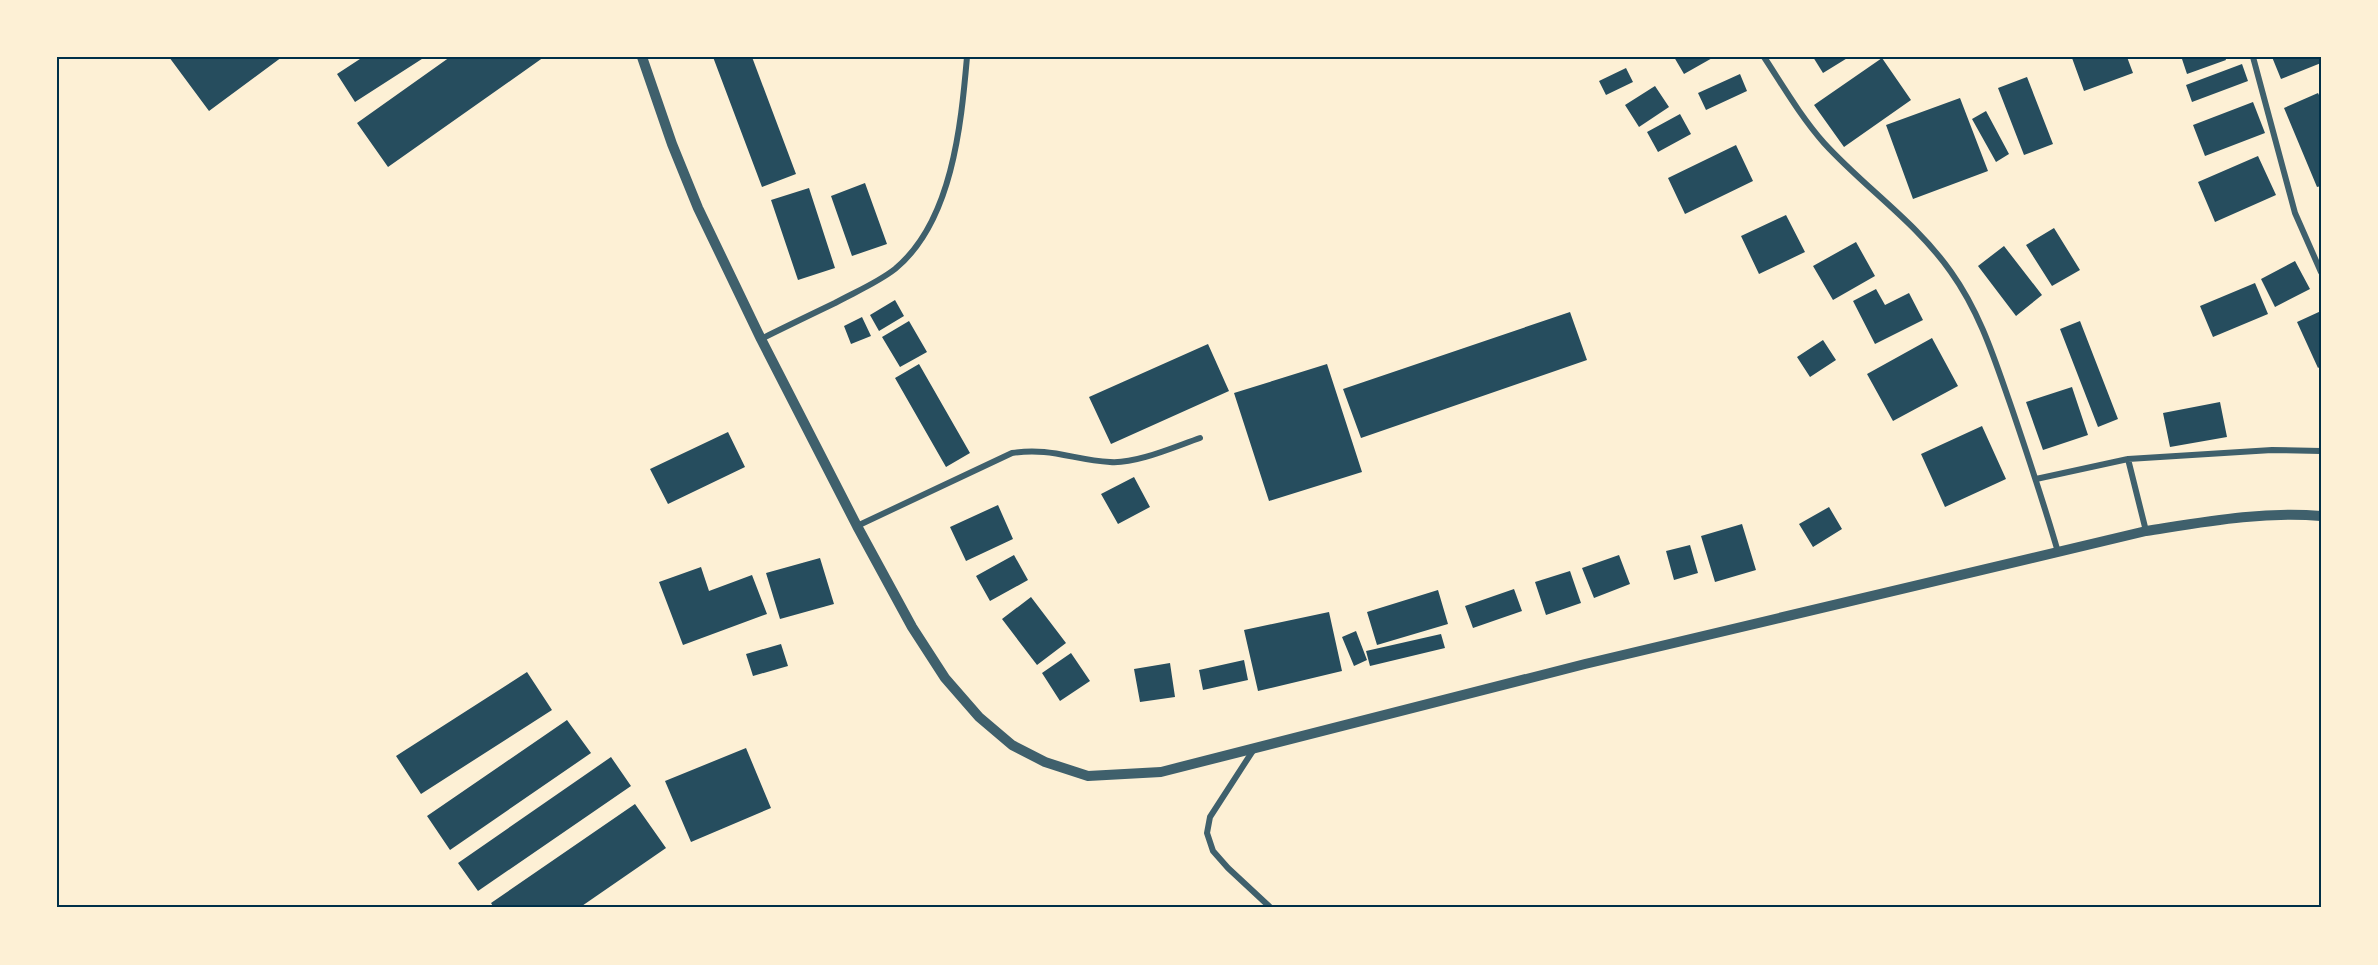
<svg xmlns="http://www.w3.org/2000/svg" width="2378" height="965" font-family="Ubuntu,sans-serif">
	<rect width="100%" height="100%" fill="#fdf0d5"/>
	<!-- building -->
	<path fill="#264d5e" d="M169,57H282L209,111Z
		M363,57H425L355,102L337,74Z
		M450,57H544L388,167L357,123Z
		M713,57H752L796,174L762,187Z
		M1674,57H1714L1684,74Z
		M1813,57H1849L1823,73Z
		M2075,57H2127L2133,73L2084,91L2072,58Z
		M2188,57H2225L2226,60L2187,74L2182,59Z
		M2272,57H2321V63L2281,79Z
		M1882,58L1911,100L1844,147L1814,105Z
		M2242,64L2248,81L2192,102L2186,85Z
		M1626,68L1633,82L1606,95L1599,81Z
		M1740,74L1747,91L1706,110L1698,93Z
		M2027,77L2053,144L2024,155L1998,88Z
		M1655,86L1669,107L1639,127L1625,105Z
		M2318,93L2321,99V186L2317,187L2284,108Z
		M1960,98L1988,171L1913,199L1886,125Z
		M2253,102L2265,133L2205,156L2193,125Z
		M1986,111L2009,154L1996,162L1972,119Z
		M1680,114L1691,134L1658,152L1647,132Z
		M1736,145L1753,181L1685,214L1668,178Z
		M2258,156L2276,195L2215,222L2198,182Z
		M865,183L887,244L852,256L831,196Z
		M809,188L835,268L798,280L771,200Z
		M1786,215L1805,252L1759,274L1741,236Z
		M2054,228L2080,270L2052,286L2026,245Z
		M1856,242L1875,276L1833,300L1813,266Z
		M2004,246L2042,295L2016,316L1978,266Z
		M2295,261L2310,289L2275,307L2261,279Z
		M2255,283L2268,314L2213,337L2200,306Z
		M1876,289L1885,305L1909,293L1923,320L1875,344L1853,301Z
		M895,300L904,316L879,331L870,315Z
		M2321,311V366L2318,368L2297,322Z
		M1570,312L1587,360L1361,438L1343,389Z
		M862,317L871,336L851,344L844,326Z
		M909,321L927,352L900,367L882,337Z
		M2080,321L2118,419L2098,427L2060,329Z
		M1932,338L1958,386L1893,421L1867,374Z
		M1823,340L1836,360L1810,377L1797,357Z
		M1208,344L1229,391L1111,444L1089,397Z
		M919,364L970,453L946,467L895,378Z
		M1327,364L1362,472L1269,501L1234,393Z
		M2072,387L2088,435L2043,450L2026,402Z
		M2220,402L2227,437L2170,447L2163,413Z
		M1982,426L2006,479L1945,507L1921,454Z
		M728,432L745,467L668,504L650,469Z
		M1134,477L1150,507L1118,524L1101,494Z
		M998,505L1013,539L966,561L950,527Z
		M1829,507L1842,529L1813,547L1799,524Z
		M1742,524L1756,570L1715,582L1701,536Z
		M1690,545L1698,573L1674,580L1666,551Z
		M1014,555L1028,580L990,601L976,576Z
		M1619,555L1630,584L1594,598L1582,568Z
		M820,558L834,604L780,619L766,573Z
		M701,567L709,591L752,575L767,614L683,645L659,582Z
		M1570,571L1581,603L1546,615L1535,582Z
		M1514,589L1522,611L1473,628L1465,606Z
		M1438,590L1448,624L1377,645L1367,612Z
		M1031,597L1066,643L1037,665L1002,619Z
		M1329,612L1342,671L1258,691L1244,630Z
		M1356,631L1367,660L1354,666L1342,637Z
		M1441,634L1445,648L1370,666L1366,651Z
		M781,644L788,666L753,676L746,654Z
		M1071,653L1090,681L1060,701L1042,673Z
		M1244,660L1248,680L1203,690L1199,670Z
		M1170,663L1175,697L1140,702L1134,669Z
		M527,672L552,710L421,794L396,756Z
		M567,720L591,753L450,850L427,816Z
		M746,748L771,808L691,842L665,781Z
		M611,757L631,786L478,891L458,863Z
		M635,804L666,848L579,908H494L491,903Z"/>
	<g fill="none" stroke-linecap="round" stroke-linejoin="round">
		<!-- minor -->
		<path stroke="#3f606c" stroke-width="6" d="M1764,57C1783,86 1801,117 1824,143C1865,188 1916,222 1951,272C1981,314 1995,361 2012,409C2028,456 2044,504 2058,552
			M2253,57L2295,213L2321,272
			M761,339C785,327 810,315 835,303C855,292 877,283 895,269C952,222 961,126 967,57
			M2128,459L2146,531
			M2036,479L2128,459L2272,450L2321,451
			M857,526L1012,453C1050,447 1074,460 1110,462C1136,464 1174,447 1200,438
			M1254,749L1210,817L1207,833L1213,851L1228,868L1271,908"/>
		<!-- tertiary -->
		<path stroke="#3f606c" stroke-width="10" d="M642,57L672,144L698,208L761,339L857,526L912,627L945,678L979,717L1012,745L1045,762L1088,776L1161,772L1585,664L2146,531C2204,522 2262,511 2321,516"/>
	</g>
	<!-- border -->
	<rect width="2378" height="965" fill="none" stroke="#fdf0d5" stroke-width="117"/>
	<rect x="58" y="58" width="2262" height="848" fill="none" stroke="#003049" stroke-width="2"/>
</svg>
